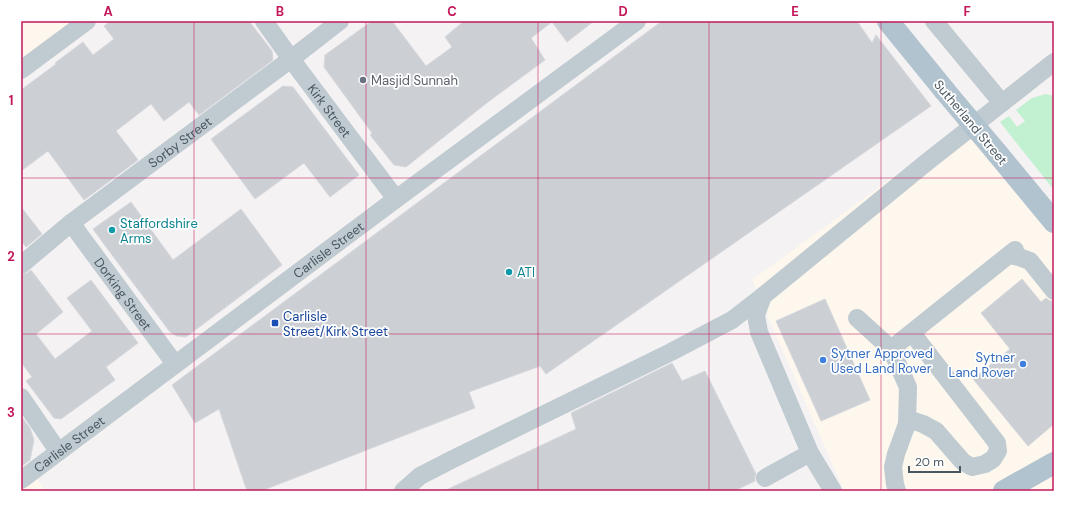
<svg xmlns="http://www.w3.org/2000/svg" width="1075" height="512" font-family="'DM Sans',sans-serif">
	<rect width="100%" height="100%" fill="#f4f2f2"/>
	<!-- commercial -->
	<path fill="#fdf7ed" d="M21,21H87L21,70Z
		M973,119L1054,210V491H844L752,280Z
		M27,463L45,491H21V467Z"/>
	<!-- green -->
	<path fill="#c1f1d1" d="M1046,94L1054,96V190L1000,122L1009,116L1017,127L1025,121L1016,110L1032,98Z"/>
	<!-- building -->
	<path fill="#cccfd4" stroke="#d6d8dd" d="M111,21H249L272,51L273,60L199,115L189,102L164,121L151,104L116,131L138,160L84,200L48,151L21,171V90L56,64L55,63L83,42L93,55L114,39L104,26Z
		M372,21H392L426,66L452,47L445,37L464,21H594L567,42L552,22L531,38L545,60L488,102L406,167L394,165L370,135L372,133L324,67L325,55Z
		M662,21H857L872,43L876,35L931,106L546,374L540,366L469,392L475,408L261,491H247L219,409L195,423L172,385Z
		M283,86L293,87L359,175L330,197L304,163L255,199L211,139Z
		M131,202L173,260L241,209L282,265L186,337L177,336L170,332L109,251L93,229Z
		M21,207L42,234L26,247L21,241Z
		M31,270L63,312L36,334L55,359L92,331L67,298L91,280L138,343L106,367L115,380L61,419L54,418L26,381L32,377L21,362V275L27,273Z
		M1022,279L1041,302L1046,298L1050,301H1054V424L1028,446L973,379L1010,349L981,313Z
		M825,299L870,400L821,421L776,321Z
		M672,363L682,381L705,371L756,474L755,477V481L734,491H444L576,429L571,413Z
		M21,416L30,428L34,440L30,460L21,467Z"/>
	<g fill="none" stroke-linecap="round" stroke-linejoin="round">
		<!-- minor -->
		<g stroke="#c0cad1" stroke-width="18">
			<path id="s1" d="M264,21L291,59L396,199"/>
			<path d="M934,21L1002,103"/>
			<path d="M21,70L87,21"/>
			<path id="s2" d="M71,223L175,364"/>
			<path d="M1009,255L1019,257L1030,261L1054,291"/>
			<path id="s3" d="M21,265L71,223L291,59L340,21"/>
			<path d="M857,318L891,349L908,387L907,424L896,454L893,467L895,484L897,491"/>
			<path d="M891,349L1015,250"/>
			<path d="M21,397L58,451"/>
			<path d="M908,419L923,424L936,431L963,462L972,467L985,464L993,459L998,451L997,443L912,333"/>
			<path d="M810,453L833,491"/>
			<path d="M765,478L810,453L759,332L756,315L763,296L927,162L1054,62"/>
			<path id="s4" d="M21,480L396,199L637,21"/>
			<path d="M403,491L420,476L451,460L671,352L732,320L763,296"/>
		</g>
		<!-- major -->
		<path stroke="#b2c3d0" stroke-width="22" d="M888,21L945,91
			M997,153L1054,222
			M1004,491L1054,463"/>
		<!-- major-bridge -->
		<path stroke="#b2c3d0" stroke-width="22" d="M945,91L997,153"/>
	</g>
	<!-- grid -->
	<path fill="none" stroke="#c2185b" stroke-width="1" stroke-opacity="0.55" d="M194,21V491M366,21V491M538,21V491M709,21V491M881,21V491M21,178H1054M21,334H1054"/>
	<!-- markers -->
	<circle fill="#6b7280" stroke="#fff" stroke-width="1.5" cx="363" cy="80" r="4"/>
	<g fill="#0f9aa8" stroke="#fff" stroke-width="1.5">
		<circle cx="112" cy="230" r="4"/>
		<circle cx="509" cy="272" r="4"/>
	</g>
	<rect fill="#1a4fb4" stroke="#fff" stroke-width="1.5" x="271" y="319" width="8" height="8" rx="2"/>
	<g fill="#3f7fe0" stroke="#fff" stroke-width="1.5">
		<circle cx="823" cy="360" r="4"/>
		<circle cx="1023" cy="364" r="4"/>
	</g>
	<g text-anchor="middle" stroke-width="3.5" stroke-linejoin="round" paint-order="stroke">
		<!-- worship labels -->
		<g font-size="13" fill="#5b616d" stroke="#fff" text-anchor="start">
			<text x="371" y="85">Masjid Sunnah</text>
		</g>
		<!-- street labels -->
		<g font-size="13" fill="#495660" stroke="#fff">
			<text dy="5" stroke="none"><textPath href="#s1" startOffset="111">Kirk Street</textPath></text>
			<text transform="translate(971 122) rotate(50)" y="5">Sutherland Street</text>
			<text dy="5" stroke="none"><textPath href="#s3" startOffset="201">Sorby Street</textPath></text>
			<text dy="5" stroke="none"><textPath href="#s4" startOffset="384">Carlisle Street</textPath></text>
			<text dy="5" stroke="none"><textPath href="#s2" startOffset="88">Dorking Street</textPath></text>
			<text dy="5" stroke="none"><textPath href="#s4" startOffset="60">Carlisle Street</textPath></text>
		</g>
		<!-- culture labels -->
		<g font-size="13" fill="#0d838f" stroke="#fff" text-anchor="start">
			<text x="120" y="228">Staffordshire<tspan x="120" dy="15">Arms</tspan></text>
			<text x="517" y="277">ATI</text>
		</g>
		<!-- transit labels -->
		<g font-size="13" fill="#164399" stroke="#fff" text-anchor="start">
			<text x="283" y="321">Carlisle<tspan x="283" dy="15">Street/Kirk Street</tspan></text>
		</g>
		<!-- shop labels -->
		<g font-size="13" fill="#366cbe" stroke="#fff" text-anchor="start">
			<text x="831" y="358">Sytner Approved<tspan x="831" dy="15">Used Land Rover</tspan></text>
			<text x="1015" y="362" text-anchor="end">Sytner<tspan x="1015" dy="15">Land Rover</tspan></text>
		</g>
	</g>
	<!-- border -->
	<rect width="1075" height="512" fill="none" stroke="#ffffff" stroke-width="44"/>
	<!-- scale -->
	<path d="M909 466v6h51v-6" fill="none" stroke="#495660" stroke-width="2"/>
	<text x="915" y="466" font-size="12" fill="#495660" stroke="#ffffff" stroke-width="3" paint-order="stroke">20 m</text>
	<rect x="22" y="22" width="1031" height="468" fill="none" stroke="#c2185b" stroke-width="1.5"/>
	<g font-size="13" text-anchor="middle" font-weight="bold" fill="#c2185b">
		<text x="108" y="16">A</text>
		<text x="280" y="16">B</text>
		<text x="452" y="16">C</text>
		<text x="623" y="16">D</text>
		<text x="795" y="16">E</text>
		<text x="967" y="16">F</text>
		<text x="11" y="105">1</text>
		<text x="11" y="261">2</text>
		<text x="11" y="417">3</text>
	</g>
</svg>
